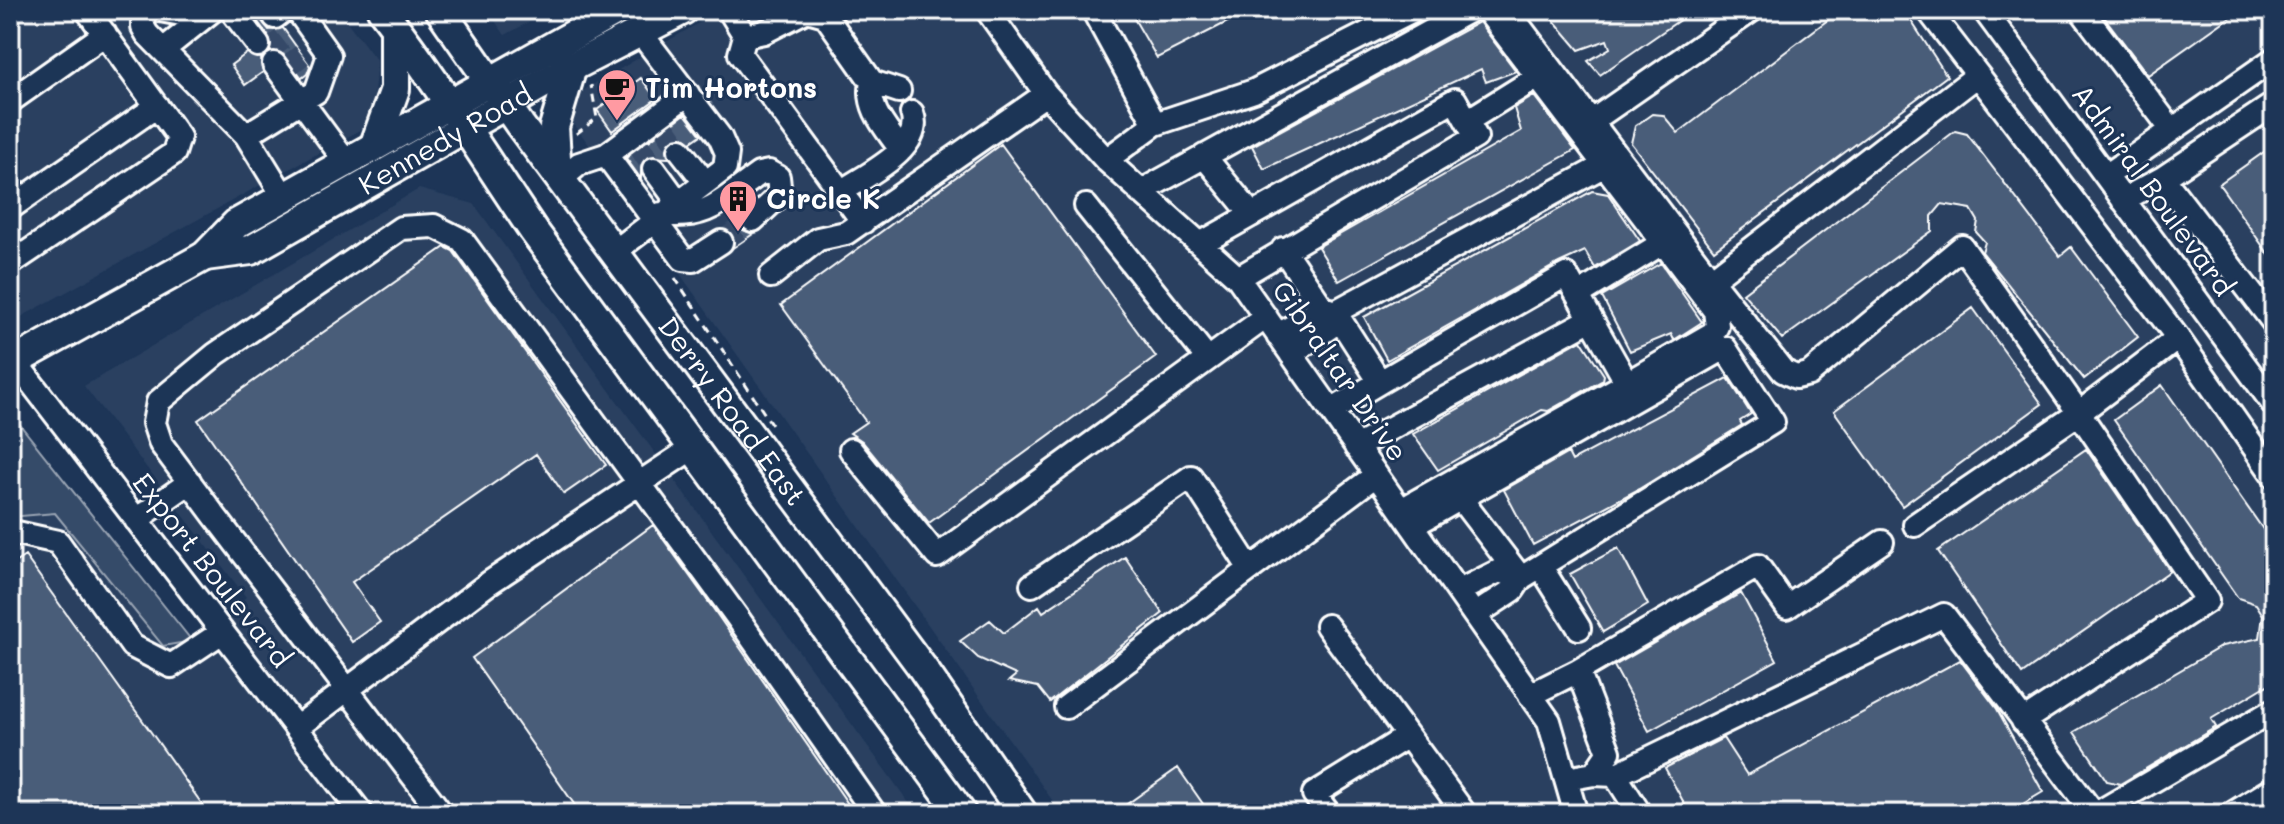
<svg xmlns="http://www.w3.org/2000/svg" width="2284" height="824" font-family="Mali,sans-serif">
	<rect width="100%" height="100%" fill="#1d3557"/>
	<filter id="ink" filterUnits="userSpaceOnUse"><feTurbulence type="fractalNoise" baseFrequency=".0125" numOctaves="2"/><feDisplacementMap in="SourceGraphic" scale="16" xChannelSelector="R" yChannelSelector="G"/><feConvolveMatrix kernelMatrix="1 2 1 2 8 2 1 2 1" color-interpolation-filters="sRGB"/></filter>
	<g filter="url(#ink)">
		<!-- built -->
		<path fill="#2a4161" d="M10,10H338L377,61L371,124L10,323Z
			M487,10H551L505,35Z
			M721,10H2274V814H1062L560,104Z
			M419,189L474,204L917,814H10V517L55,513L163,646L192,641L246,597L84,386Z"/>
		<!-- green -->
		<path fill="#364b69" stroke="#9aa5b4" stroke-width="2" d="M10,416L21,426L192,641L163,646L55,513L10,517Z"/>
		<!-- building -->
		<path fill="#4a5d79" stroke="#fff" stroke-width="2" d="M249,10H263L261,20L269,30L283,28L310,66L307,74L302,78L285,55L271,51L269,37Z
			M1129,10H1251L1157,58Z
			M1545,10H1694L1600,75L1588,61L1610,48L1607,40L1579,50Z
			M1841,10H1904L1947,76L1714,250L1631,143L1635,126L1652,114L1663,115L1678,133Z
			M2099,10H2240L2148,75Z
			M1479,22L1516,71L1486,82L1481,69L1264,169L1252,146Z
			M247,53L261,58L263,72L245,85L231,65Z
			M641,78L656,99L612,131L597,110Z
			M1534,96L1575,150L1339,281L1318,247L1521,131L1514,108Z
			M685,114L701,135L691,142L684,137L672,139L667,146L669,158L646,157L641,164V179L626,158Z
			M1955,131L1967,134L2060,256L2071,247L2138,337L2084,379L1982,252L1985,242L1976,232L1978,221L1971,209L1942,204L1932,216V231L1782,339L1743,293Z
			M1001,144L1156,357L929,523L862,441L850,433L866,422L781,305Z
			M2274,145V262L2219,184Z
			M1592,191L1608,194L1640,241L1595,268L1585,251L1559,263L1387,360L1364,317Z
			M739,220L743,230L753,234L734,247L733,235L726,229Z
			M445,247L453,251L606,465L564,494L536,454L352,582L380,622L352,642L198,420Z
			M1661,263L1702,322L1674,340L1671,334L1630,351L1602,297Z
			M1973,308L2042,404L1902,506L1834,411Z
			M1581,340L1604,375L1603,380L1548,411L1542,410L1438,470L1413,434Z
			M1728,378L1751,414L1740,421L1742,425L1639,489L1533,545L1504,490L1568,453L1572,461Z
			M2162,385L2274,545V681L2211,719L2216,727L2120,784L2107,781L2074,732L2222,646L2260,638L2263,615L2256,604L2238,598L2114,420Z
			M2086,449L2170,571L2022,674L1938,551Z
			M653,525L712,607L855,814H581L472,658Z
			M1618,548L1648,605L1603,632L1570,574Z
			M25,556L148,728L209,814H10V566Z
			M1125,557L1163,613L1050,702L1038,687L1009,681L1016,675L978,658L960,641L990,620L1004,633L1039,606L1043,612Z
			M1741,593L1777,660L1649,731L1614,666Z
			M1960,660L1997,709L2043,792L2006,814H1690L1665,768L1723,738L1747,775Z
			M1178,768L1210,814H1113Z"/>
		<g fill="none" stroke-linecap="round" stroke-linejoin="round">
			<!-- minor-tunnel -->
			<path stroke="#344968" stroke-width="22" stroke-dasharray="22 11" stroke-linecap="butt" d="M265,53L288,35
				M289,65L302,55
				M664,127L680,150
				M639,146L654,169
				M721,242L753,220"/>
			<defs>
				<path id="minor" d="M143,10V27L147,34L246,135
					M160,10L203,18
					M231,10L258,45
					M729,10L745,36L740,54L863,222
					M987,10L1046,94L1106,160L1238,278L1549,721L1576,814
					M1093,10L1155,124
					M1487,10L1715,311L1717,326L1713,333L1627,383
					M1507,10L1711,280L1978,75L1928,10
					M1984,10L2274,405
					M2081,10L2172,130
					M275,17L284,10
					M745,36L764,32L807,10L825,15L872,82L899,91
					M163,50L213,10
					M274,64L346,162
					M1978,75L2178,338L2079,413L2207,601L2023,721
					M872,82C866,109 887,129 901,150
					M10,101L105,34
					M1467,121L1536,78
					M1592,121L1752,10
					M680,150L705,182
					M606,155L688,94
					M1204,156L1252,215
					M1106,160L1155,124L1254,91L1413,10
					M654,169L678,202
					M2106,176L2274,59
					M2163,178L2274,104
					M561,179L579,164L606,155L683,259L693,260L721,242
					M841,192C865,175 925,149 912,113
					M1140,192L1470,10
					M284,197L246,135L316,92L329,55L297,10
					M2123,200L2163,178L2274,323
					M1086,206L1208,359
					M10,208L157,106
					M661,214C709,220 722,200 759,174L769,172L778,177L780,195L753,220
					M1200,244L1455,100L1476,137L1238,278
					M1283,249L1322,307L1335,312L1603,166
					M614,252L725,168L727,153L720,137L640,32
					M10,264L174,153L179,137L87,10
					M771,276L818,239L846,233L1046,94
					M1711,280L1783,371L1796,377L1809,374L1962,247L2079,413L1915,525
					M1578,295L1664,242
					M1278,336L1322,307
					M2178,338L2274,476
					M1291,354L1330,327L1335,312
					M10,355L362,814
					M1331,411L1380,382L1335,312
					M1356,447L1591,319L1566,275L1380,382
					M851,450L937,556L1266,317
					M1460,498L1521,578
					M1401,510L1627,383L1591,319
					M136,520L190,482
					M1412,526L1725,348L1773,422L1521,578L1513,590L1475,615
					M10,537L17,533L58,542L132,646L171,666L222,632
					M1541,567L1579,628
					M1032,585L1191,477L1250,569
					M1459,591L1499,571L1521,578
					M1327,626L1408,736L1314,794L1329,814
					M1530,695L1578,671
					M1066,707L1376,475
					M296,728L489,583L694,447
					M1408,736L1465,814
					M1594,774L1609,752L1578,671L1758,566L1787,607L1882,542
					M1615,775L1640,814
					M1566,779L1594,774L1615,775L1944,615L2094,814
					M442,814L214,515L161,444L154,423L158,402L216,354L401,228L434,226L462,240L737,617L875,814
					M2096,814L2274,710
					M2232,814L2274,788"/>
				<g id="major">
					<path d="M382,10C437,81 483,156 533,230L962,814"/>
					<path id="s1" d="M440,10L520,125L921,666L1023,814"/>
					<path d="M375,144L395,89V28"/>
					<path d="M557,173L554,127L572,67"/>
					<path id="s2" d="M205,256L251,250L572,67L683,10"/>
					<path d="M10,364L205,256L236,224L618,10"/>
				</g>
			</defs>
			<!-- minor casing -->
			<use href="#minor" stroke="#fff" stroke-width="28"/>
			<!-- major casing -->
			<use href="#major" stroke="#fff" stroke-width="34"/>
			<!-- path -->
			<path stroke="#fff" stroke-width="3" stroke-dasharray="8 6" stroke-linecap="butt" d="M576,134L597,118L591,85
				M675,278L772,425"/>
			<!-- minor -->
			<use href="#minor" stroke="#1d3557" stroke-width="22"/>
			<!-- major -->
			<use href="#major" stroke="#1d3557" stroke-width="28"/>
		</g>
	</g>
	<!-- icons -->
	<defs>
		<symbol id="cafe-pin" viewBox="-11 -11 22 30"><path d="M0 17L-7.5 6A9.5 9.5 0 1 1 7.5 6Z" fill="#ff9aa2" stroke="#1d3557"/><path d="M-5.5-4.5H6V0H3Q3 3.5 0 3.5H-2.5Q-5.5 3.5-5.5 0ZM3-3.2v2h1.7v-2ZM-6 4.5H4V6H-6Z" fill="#111"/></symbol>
		<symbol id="building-pin" viewBox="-11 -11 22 30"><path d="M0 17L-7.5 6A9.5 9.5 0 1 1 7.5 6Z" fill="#ff9aa2" stroke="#1d3557"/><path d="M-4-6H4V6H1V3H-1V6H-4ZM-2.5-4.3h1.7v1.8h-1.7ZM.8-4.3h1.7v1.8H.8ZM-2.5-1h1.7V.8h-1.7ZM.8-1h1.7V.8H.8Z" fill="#111"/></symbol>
	</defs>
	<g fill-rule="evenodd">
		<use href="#cafe-pin" x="595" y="66" width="44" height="60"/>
		<use href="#building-pin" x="716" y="177" width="44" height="60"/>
	</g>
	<g text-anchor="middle" stroke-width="6" stroke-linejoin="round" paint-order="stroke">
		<!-- poi labels -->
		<g font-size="28" font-weight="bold" fill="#fff" stroke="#1d3557" text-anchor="start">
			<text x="645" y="98">Tim Hortons</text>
			<text x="766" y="209">Circle K</text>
		</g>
		<!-- street labels -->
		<g font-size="28" fill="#fff" stroke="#1d3557">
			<text dy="10" stroke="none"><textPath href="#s2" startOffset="270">Kennedy Road</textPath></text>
			<text transform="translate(2153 190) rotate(54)" y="10">Admiral Boulevard</text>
			<text transform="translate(1340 371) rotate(55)" y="10">Gibraltar Drive</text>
			<text dy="10" stroke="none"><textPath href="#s1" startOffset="496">Derry Road East</textPath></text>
			<text transform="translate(212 570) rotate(52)" y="10">Export Boulevard</text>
		</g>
	</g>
	<!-- margin -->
	<rect width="2284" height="824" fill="none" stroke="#1d3557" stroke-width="40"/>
	<rect x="20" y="20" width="2244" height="784" fill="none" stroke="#fff" stroke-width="3" filter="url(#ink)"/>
</svg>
